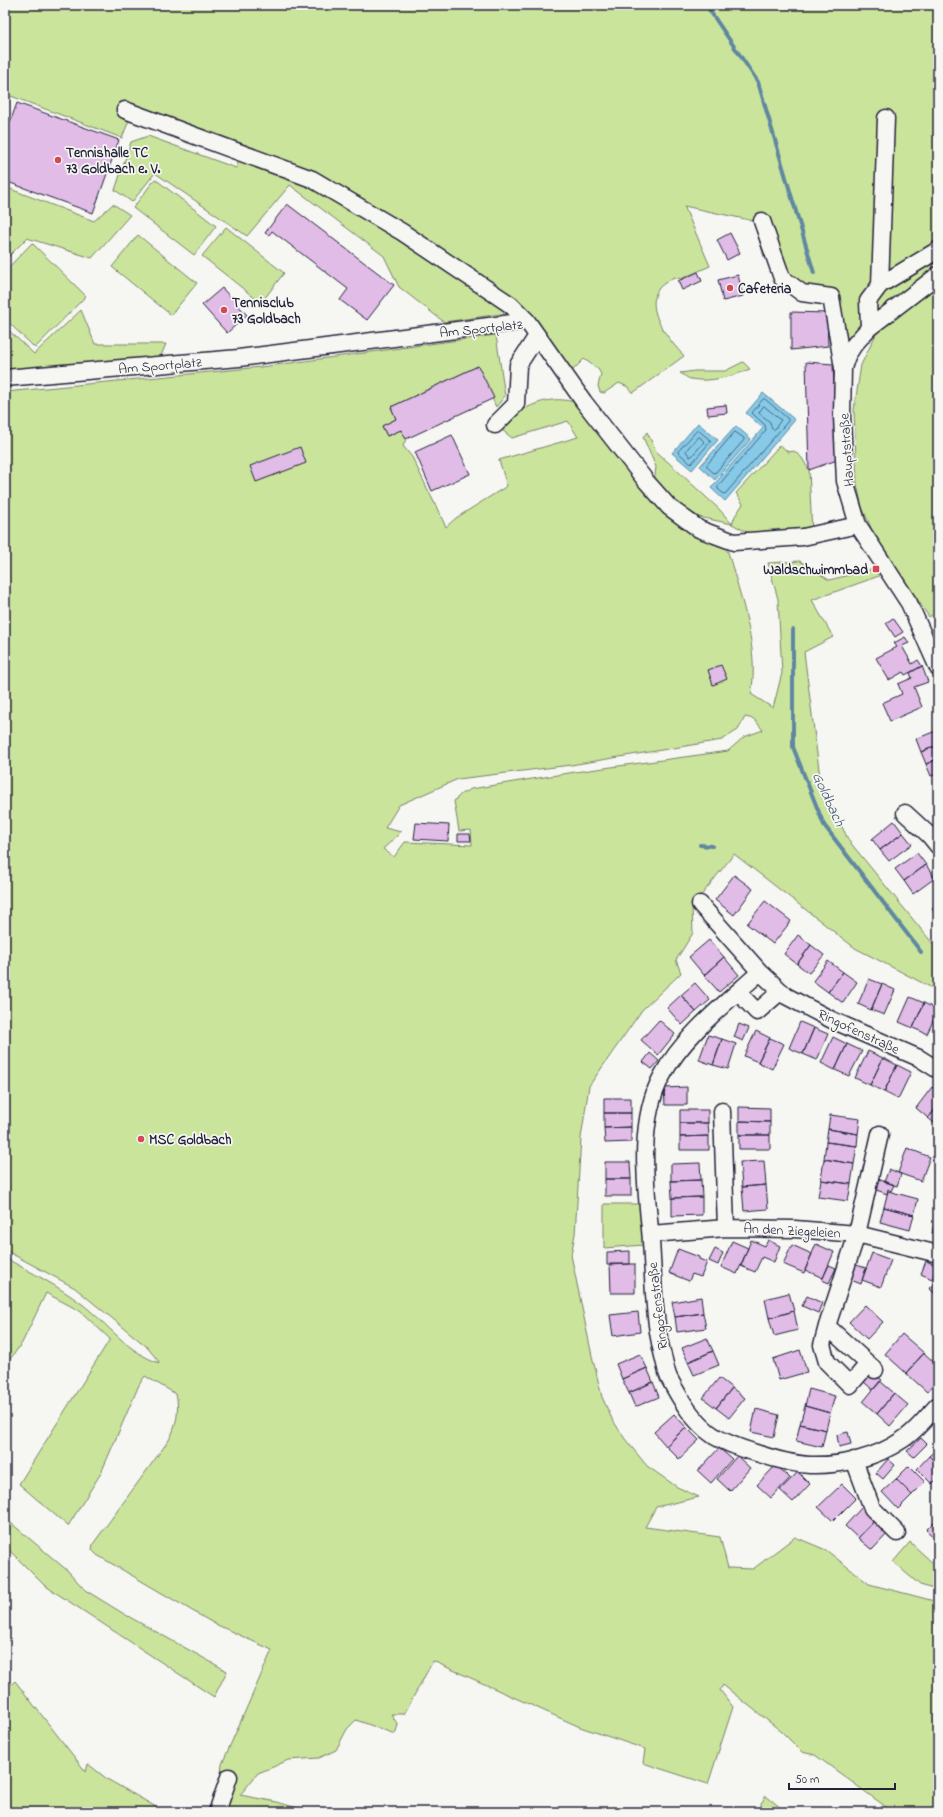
<svg xmlns="http://www.w3.org/2000/svg" width="943" height="1817" font-family="'Indie Flower',sans-serif">
	<rect width="100%" height="100%" fill="#f6f6f2"/>
	<filter id="ink" filterUnits="userSpaceOnUse"><feTurbulence type="fractalNoise" baseFrequency=".025" numOctaves="2"/><feDisplacementMap in="SourceGraphic" scale="8" xChannelSelector="R" yChannelSelector="G"/><feConvolveMatrix kernelMatrix="1 2 1 2 8 2 1 2 1" color-interpolation-filters="sRGB"/></filter>
	<g filter="url(#ink)">
		<!-- green -->
		<path fill="#cbe49b" stroke="#76836b" fill-rule="evenodd" d="M5,5H938V266L845,341L840,295L811,291L786,283L776,254L764,257L754,221L684,206L710,266L681,279L674,277C669,280 663,284 659,288C643,310 670,341 684,356L633,393L628,387L619,383L604,393L600,392L598,386L601,374L598,369L584,359L570,373L522,311L444,322L399,287L384,256L290,185L247,236L155,173L132,202L115,190L131,142L148,136L236,168L243,146L135,105L122,138L11,96L5,114Z
			M155,179L216,226L194,255L133,208Z
			M5,187L94,221L113,204L130,215L92,258L27,238L5,260Z
			M226,227L284,273L261,303L202,256Z
			M138,235L197,283L171,315L112,267Z
			M32,243L86,296L35,348L5,319V271Z
			M938,285V611L929,617L872,530L862,507L857,485L854,410L861,365L876,334Z
			M81,310L95,344H166L159,360L5,371V327L34,354Z
			M496,335L505,396L496,407L478,366L391,407L396,419L382,426L387,436L401,430L406,439L403,446L412,457L446,527L456,518L507,486L499,460L578,437L568,421L512,438L502,430L505,419C532,405 547,394 579,403L641,484L721,543L728,552C740,595 760,649 751,694L773,708L782,673L778,599L768,563L800,561L829,580L874,569L879,576L812,600L833,637L804,652L821,785L849,841L938,950V991L855,948L734,854L692,907L693,933L676,960L681,973L642,1010L589,1086L581,1138L575,1234L571,1255L592,1356L602,1397L612,1419L625,1439L647,1466L677,1487L699,1497L656,1507L645,1527L720,1537L728,1568L753,1569L795,1537L826,1550L869,1584L938,1602V1812H893L815,1755L802,1752L782,1732L723,1685L720,1690L733,1707L708,1784L643,1763L645,1749L580,1727L433,1661L404,1714H391L398,1725L395,1734L356,1720L347,1729L336,1750L319,1758L288,1760L273,1767L258,1773L240,1795L277,1802L311,1812H208L220,1783L222,1764L272,1650L213,1623L97,1555L92,1550L93,1544L169,1440C176,1427 180,1410 176,1394L145,1376L139,1385L101,1473L68,1526L19,1484L110,1339L80,1311L46,1293L22,1343L5,1366V1258C31,1272 58,1286 82,1304C107,1323 129,1354 160,1363L146,1346L75,1288L5,1250V392L261,367ZM745,717L754,719L763,730L744,737L728,751L575,772L471,789L461,794L454,801L459,831L471,830L472,845L405,842L394,857L383,849L401,832L385,828L399,805L458,779L571,765L722,740L738,730Z
			M743,362L750,369C734,376 709,383 691,379C688,379 684,375 680,373L695,371H725Z
			M647,432L656,451L719,509L732,524L735,516L743,504L736,493L780,445L788,452L794,451L802,458L809,470L812,533L758,538L732,524L699,517L675,502L654,483L656,467L643,437Z
			M604,1204H642L644,1245L604,1248Z
			M5,1518L68,1571L85,1590L124,1614L227,1671L214,1697L44,1585L5,1546Z
			M910,1542L938,1568V1590L920,1585L893,1562Z
			M15,1681L86,1772L88,1764L107,1779L165,1812H5V1690Z
			M766,1796L786,1812H761V1803Z"/>
		<!-- water -->
		<path fill="#86cae7" stroke="#5e87a2" d="M763,393L795,420L725,501L711,488L763,428L746,413Z
			M698,423L718,440L692,470L672,453Z
			M736,426L751,439L715,480L700,466Z"/>
		<g fill="none" stroke-linecap="round" stroke-linejoin="round">
			<!-- shore -->
			<path stroke="#4a6580" stroke-width="1" d="M765,399L788,419V421L726,493L724,494L718,489V486L766,430L765,425L752,413L762,400Z
				M764,406L781,420L774,430L772,429L770,422L759,413Z
				M698,430L711,441L691,464L678,452Z
				M735,432L744,438V440L716,472L714,473L707,467V465Z
				M698,437H700L704,442L692,456L690,457L686,451Z"/>
			<!-- stream -->
			<path stroke="#5e87a2" stroke-width="4" d="M706,5L758,82L814,273
				M793,629V747L824,825L921,952
				M700,845L712,846"/>
		</g>
		<!-- building -->
		<path fill="#e0bce7" stroke="#22223b" d="M17,103L119,140L93,213L5,181V136Z
			M287,204L394,285L367,320L340,300L348,289L272,231L269,235L265,233Z
			M730,233L740,253L727,260L717,240Z
			M698,272L702,281L682,290L678,281Z
			M738,275L743,296L723,301L718,280Z
			M222,288L247,315L227,333L202,305Z
			M791,312L827,313L828,346L791,350Z
			M806,362L833,364L837,460L809,470Z
			M478,366L494,398L406,439L401,430L387,436L382,426L396,419L391,407Z
			M726,405L727,413L708,415L707,407Z
			M452,435L470,474L432,491L415,452Z
			M300,447L306,463L256,482L250,466Z
			M893,618L903,632L895,637L886,623Z
			M905,637L909,643L902,646L912,664L918,660L922,666L905,675L903,672L889,680L876,658L897,647L894,643Z
			M721,665L727,679L713,685L708,670Z
			M922,666L928,682L914,687L922,707L890,721L882,703L902,694L898,684L912,678L910,673Z
			M938,730V745L921,752L916,739Z
			M938,745V759L926,764L921,752Z
			M938,759V774L931,776L926,764Z
			M894,821L903,833L880,850L872,839Z
			M416,823L449,825L448,841L414,839Z
			M903,833L912,844L889,861L880,850Z
			M458,834H470L471,841H458Z
			M917,853L926,865L904,881L895,869Z
			M926,865L935,878L913,894L904,881Z
			M734,875L753,889L734,915L715,900Z
			M765,901L791,921L773,944L747,924Z
			M938,906V920L932,908Z
			M798,935L811,945L797,964L784,954Z
			M709,940L724,957L704,975L689,957Z
			M811,945L824,955L809,973L797,964Z
			M724,957L739,975L719,992L704,975Z
			M828,961L843,972L828,992L813,981Z
			M843,972L857,982L843,1003L828,992Z
			M869,979L882,984L871,1010L858,1004Z
			M695,983L710,1000L696,1012L681,995Z
			M882,984L895,990L884,1015L871,1010Z
			M681,995L696,1012L682,1025L667,1008Z
			M910,997L924,1003L913,1028L899,1022Z
			M924,1003L938,1010L927,1034L913,1028Z
			M659,1020L675,1034L658,1055L641,1040Z
			M800,1022L814,1028L803,1054L789,1048Z
			M739,1024L749,1028L743,1041L734,1037Z
			M814,1028L828,1034L817,1060L803,1054Z
			M756,1031L770,1038L758,1062L744,1056Z
			M708,1035L722,1039L713,1065L699,1060Z
			M833,1037L847,1044L835,1070L821,1063Z
			M770,1038L784,1044L772,1069L758,1062Z
			M722,1039L736,1044L728,1069L713,1065Z
			M847,1044L862,1051L849,1076L835,1070Z
			M868,1051L883,1058L870,1085L855,1078Z
			M650,1053L659,1061L652,1069L643,1062Z
			M883,1058L897,1065L884,1092L870,1085Z
			M897,1065L911,1072L898,1099L884,1092Z
			M687,1087V1105H665L664,1088Z
			M932,1087L938,1092V1106L928,1118L916,1108Z
			M604,1098H631V1113H604Z
			M938,1106V1126L928,1118Z
			M739,1107L770,1108V1122L739,1121Z
			M680,1110H708V1123H680Z
			M604,1113H631V1127L604,1128Z
			M830,1115L860,1119L858,1134L828,1129Z
			M739,1121L770,1122V1135H739Z
			M680,1123H708L709,1136L680,1137Z
			M631,1127V1142L605,1143L604,1128Z
			M828,1129L858,1134L857,1146L826,1142Z
			M739,1135H770V1149H739Z
			M709,1136V1150H680V1137Z
			M826,1142L857,1146L854,1164L824,1159Z
			M907,1148L930,1157L921,1181L898,1173Z
			M824,1159L854,1164L851,1184L821,1180Z
			M764,1161L766,1185L742,1187L740,1162Z
			M605,1162H630L631,1179H605Z
			M700,1163L701,1180L671,1181V1164Z
			M889,1169L901,1174L897,1186L884,1182Z
			M605,1179H631V1196H605Z
			M878,1179L894,1185L891,1191L888,1189L887,1194L874,1189Z
			M701,1180L702,1197L672,1198L671,1181Z
			M821,1180L851,1184L848,1201L818,1197Z
			M766,1185L768,1209L744,1211L742,1187Z
			M888,1191L918,1199L914,1215L884,1207Z
			M702,1197V1215L672,1216V1198Z
			M938,1204V1218H935Z
			M884,1207L914,1215L910,1230L880,1222Z
			M935,1218H938V1234L932,1233Z
			M751,1240L765,1246L768,1240L780,1246L774,1262L762,1257L755,1272L741,1266Z
			M732,1241L748,1248L737,1274L721,1267Z
			M816,1244L834,1252L823,1278L805,1270Z
			M792,1245L812,1254L804,1273L783,1264Z
			M678,1249L699,1257V1259L707,1262L701,1277L692,1274L689,1281L669,1273Z
			M715,1249L723,1253L718,1265L709,1261Z
			M630,1251V1264L607,1265V1252Z
			M872,1253L891,1260L881,1287L862,1280Z
			M926,1261L938,1266L932,1279L921,1274Z
			M610,1264H635V1293H611Z
			M829,1265L836,1268L829,1283L822,1280Z
			M856,1265L866,1268L861,1284L851,1280Z
			M938,1280V1297L929,1288Z
			M789,1293L794,1311L769,1318L765,1299Z
			M807,1296L822,1303L818,1313L802,1306Z
			M701,1297L703,1313L675,1317L672,1302Z
			M865,1305L883,1322L867,1339L849,1322Z
			M794,1311L798,1330L774,1336L769,1318Z
			M638,1312L640,1332L613,1336L610,1315Z
			M703,1313L706,1328L677,1332L675,1317Z
			M902,1334L924,1353L906,1373L885,1354Z
			M707,1338L713,1351L688,1362L682,1348Z
			M800,1350L807,1372L779,1380L773,1359Z
			M713,1351L719,1365L694,1375L688,1362Z
			M924,1353L938,1366V1380L927,1392L906,1373Z
			M640,1354L647,1368L622,1379L616,1364Z
			M647,1368L653,1382L629,1393L622,1379Z
			M873,1373L882,1380L873,1390L864,1382Z
			M719,1378L732,1388L716,1408L703,1398Z
			M880,1381L894,1393L877,1414L863,1402Z
			M653,1382L659,1397L635,1407L629,1393Z
			M732,1388L745,1398L729,1418L716,1408Z
			M809,1389L835,1396L830,1413L805,1406Z
			M894,1393L908,1405L890,1426L877,1414Z
			M805,1406L830,1413L826,1430L800,1424Z
			M756,1409L779,1415L774,1437L751,1432Z
			M674,1414L686,1427L666,1446L654,1432Z
			M800,1424L826,1430L822,1447L796,1441Z
			M686,1427L699,1440L679,1459L666,1446Z
			M848,1432L851,1444L839,1447L837,1435Z
			M921,1438L927,1444L914,1457L907,1451Z
			M719,1448L732,1459L711,1483L698,1471Z
			M938,1448V1465L929,1456Z
			M737,1456L750,1468L730,1491L717,1479Z
			M929,1456L938,1465V1478L932,1484L917,1469Z
			M888,1459L895,1465L883,1479L876,1473Z
			M776,1465L790,1478L771,1498L757,1485Z
			M909,1466L925,1482L912,1495L896,1479Z
			M798,1472L810,1484L793,1502L780,1490Z
			M896,1479L912,1495L898,1509L882,1492Z
			M842,1484L856,1498L833,1521L818,1507Z
			M862,1507L876,1519L858,1538L845,1526Z
			M938,1518V1541L926,1530Z
			M876,1519L889,1532L872,1550L858,1538Z"/>
		<g fill="none" stroke-linecap="round" stroke-linejoin="round">
			<defs>
				<path id="minor" d="M125,110L312,179L402,232L511,305L527,321L584,402L646,481L669,507L699,529L734,542L803,537L858,525
					M762,221L782,278L802,293L831,297L843,368
					M938,275L869,328L854,345L847,356L843,368L842,416L845,481L858,525L909,603L938,668
					M880,285L938,250
					M869,328L868,301L880,285L886,118
					M5,378L239,358L527,321
					M495,425L516,404L518,365L537,336
					M905,813L929,835L938,846
					M700,904L760,972L786,996L832,1020L919,1058L938,1070
					M760,972C727,1002 683,1036 662,1076C638,1120 645,1180 650,1229C654,1271 652,1314 663,1356C665,1363 666,1371 669,1378C680,1399 694,1423 714,1436C726,1443 740,1448 753,1452C771,1458 791,1464 810,1465C841,1466 876,1458 902,1440C916,1432 927,1416 938,1405
					M738,992L757,1012L781,991
					M722,1111L726,1228
					M651,1234L726,1228L795,1229L857,1234L938,1254
					M827,1326L822,1345L827,1362L850,1385L868,1364
					M875,1370L827,1326L857,1234L880,1134
					M854,1460L872,1508L897,1533
					M217,1812L229,1777"/>
			</defs>
			<!-- minor casing -->
			<use href="#minor" stroke="#22223b" stroke-width="19"/>
			<!-- minor -->
			<use href="#minor" stroke="#f6f6f2" stroke-width="16"/>
		</g>
	</g>
	<!-- markers -->
	<g fill="#d1495b" stroke="#f6f6f2" stroke-width="1.5">
		<circle cx="58" cy="160" r="4"/>
		<circle cx="730" cy="288" r="4"/>
		<circle cx="224" cy="310" r="4"/>
		<rect x="872" y="565" width="8" height="8" rx="2"/>
		<circle cx="141" cy="1139" r="4"/>
	</g>
	<g text-anchor="middle" stroke-width="3.5" stroke-linejoin="round" paint-order="stroke">
		<!-- poi labels -->
		<g font-size="14" font-weight="bold" fill="#22223b" stroke="#f6f6f2" text-anchor="start">
			<text x="66" y="157">Tennishalle TC<tspan x="66" dy="16">73 Goldbach e. V.</tspan></text>
			<text x="738" y="293">Cafeteria</text>
			<text x="232" y="307">Tennisclub<tspan x="232" dy="16">73 Goldbach</tspan></text>
			<text x="868" y="574" text-anchor="end">Waldschwimmbad</text>
			<text x="149" y="1144">MSC Goldbach</text>
		</g>
		<!-- street labels -->
		<g font-size="14" fill="#22223b" stroke="#f6f6f2">
			<text transform="translate(481 328) rotate(-6)" y="5">Am Sportplatz</text>
			<text transform="translate(160 365) rotate(-5)" y="5">Am Sportplatz</text>
			<text transform="translate(846 450) rotate(-94)" y="5">Hauptstraße</text>
			<text transform="translate(859 1031) rotate(25)" y="5">Ringofenstraße</text>
			<text transform="translate(792 1230) rotate(3)" y="5">An den Ziegeleien</text>
			<text transform="translate(657 1306) rotate(-97)" y="5">Ringofenstraße</text>
		</g>
		<!-- water labels -->
		<g font-size="15" font-style="italic" fill="#40546f" stroke="#f6f6f2">
			<text transform="translate(829 799) rotate(65)" y="5">Goldbach</text>
		</g>
	</g>
	<!-- margin -->
	<rect width="943" height="1817" fill="none" stroke="#f6f6f2" stroke-width="20"/>
	<rect x="10" y="10" width="923" height="1797" fill="none" stroke="#22223b" stroke-width="1.5" filter="url(#ink)"/>
	<!-- scale -->
	<path d="M789 1783v6h106v-6" fill="none" stroke="#22223b" stroke-width="2"/>
	<text x="795" y="1783" font-size="12" fill="#22223b" stroke="#f6f6f2" stroke-width="3" paint-order="stroke">50 m</text>
</svg>
